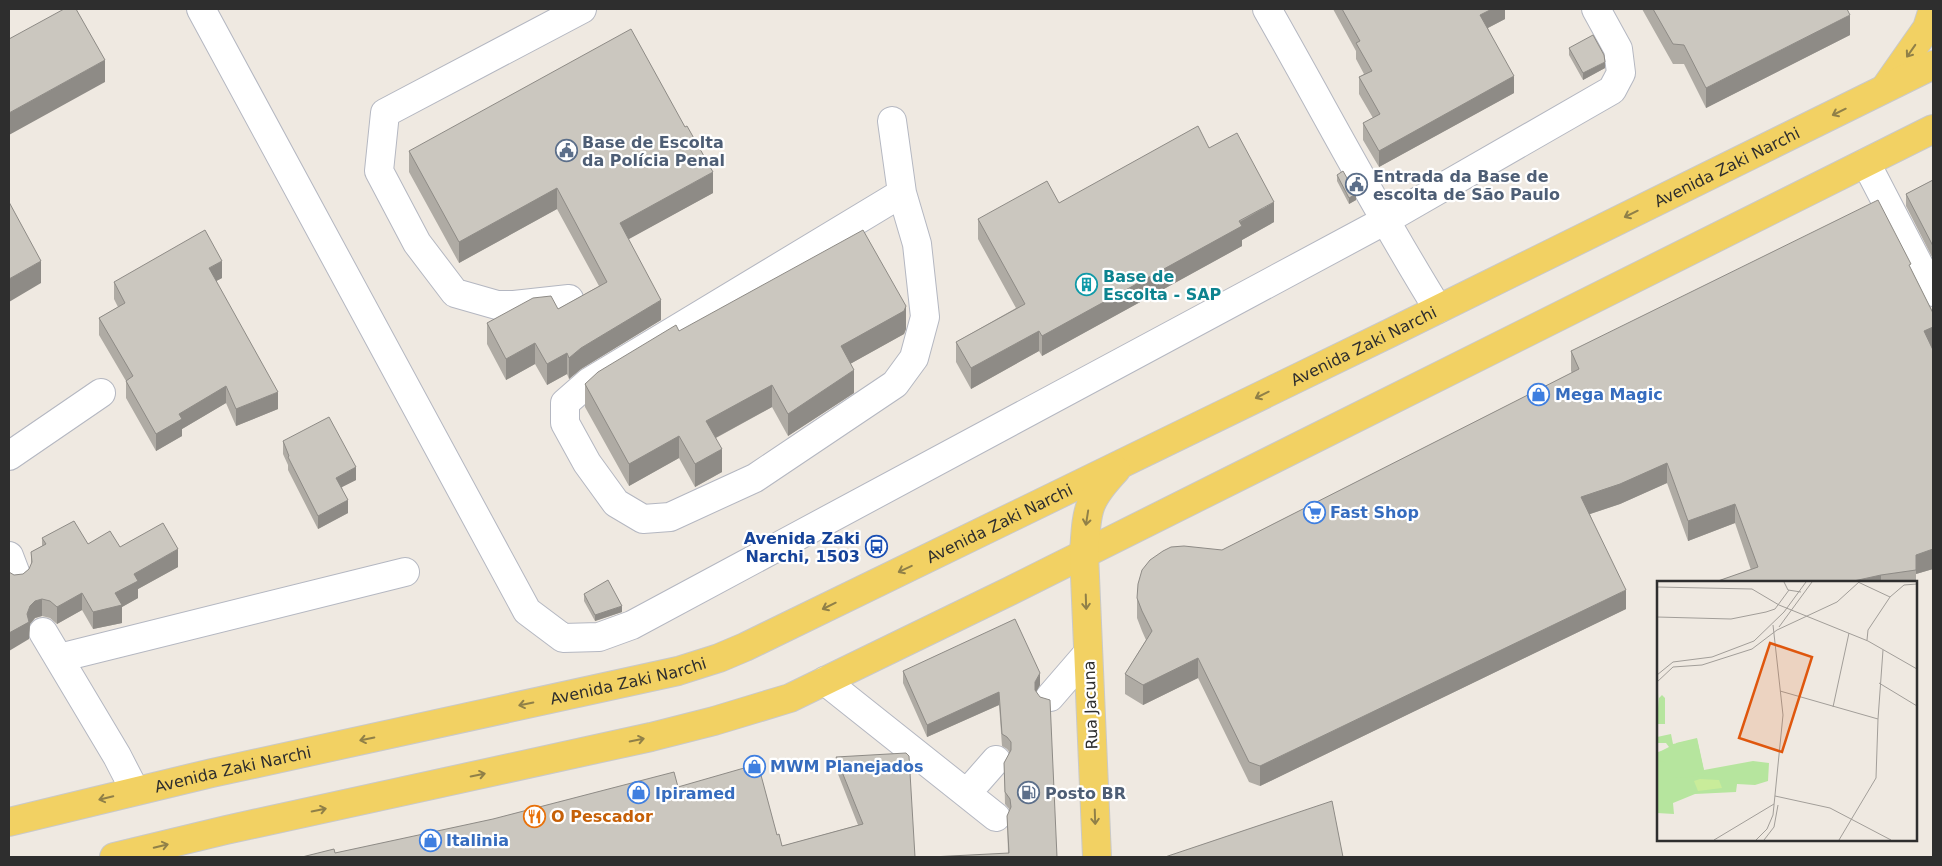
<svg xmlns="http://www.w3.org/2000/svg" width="1942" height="866" font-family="'DejaVu Sans',sans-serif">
	<rect width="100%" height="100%" fill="#efe9e1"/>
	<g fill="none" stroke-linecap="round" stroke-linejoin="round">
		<defs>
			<path id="minor" d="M201,9L527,611L563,638L599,637L632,625L1384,221L1612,90L1621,73L1618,49L1596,9
				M1267,9C1324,109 1377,211 1438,309
				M892,121L902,193L917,244L925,317L914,358L895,384L755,478L670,517L643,519L616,503L587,463L565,423V403L589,382L902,193
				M1866,163L1933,292
				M569,299L514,305H497L455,293L417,243L379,171L385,113L582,9
				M9,456L101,393
				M9,556L17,577
				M43,632L117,756L135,791
				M59,658L405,572
				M825,681L996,817
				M1050,697L1088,653
				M967,793L996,760"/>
			<g id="major">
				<path d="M1885,88L1927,28L1933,9"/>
				<path id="s1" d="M9,822L212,773L678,671L719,658L745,647L1390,333L1933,65"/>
				<path d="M114,857L226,830L651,737L714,721L790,698L1010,591L1933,129"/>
				<path d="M1097,857L1084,553C1087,510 1086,502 1116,470"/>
			</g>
		</defs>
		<!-- minor casing -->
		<use href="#minor" stroke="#b4b7c1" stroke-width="30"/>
		<!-- major casing -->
		<use href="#major" stroke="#c9c9c9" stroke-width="30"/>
		<!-- minor -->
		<use href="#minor" stroke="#fff" stroke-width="28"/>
		<!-- major -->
		<use href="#major" stroke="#f2d163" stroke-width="28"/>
	</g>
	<!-- wall -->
	<path fill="#afaba4" d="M1333,9H1505V19L1488,28L1514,93L1379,167L1363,140V123L1373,118L1359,94V77L1364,74L1356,59V51Z
		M1642,9H1847L1850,35L1706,108L1684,64H1673Z
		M1569,48L1605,68L1583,80L1569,55Z
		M1209,148L1274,222L1242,240V246L1042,356L1039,351L971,389L956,362V342L1016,308L978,239V219L1059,203Z
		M409,151L713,193L628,239L661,320L581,369L569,379L567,374L547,385L535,364L506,380L487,344V323L558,309L599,286L557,209L459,263L409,172Z
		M1337,175L1356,200L1349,204L1337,181Z
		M1933,180V259L1906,206V194Z
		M1911,269L1933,313V347H1932L1933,350V569L1916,574V590V582H1715L1751,570L1735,523L1688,541L1667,483L1620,504L1590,514L1626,609L1260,786L1249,782L1198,678L1143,705L1125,694V674L1146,640L1142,631L1137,618V598L1222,550L1572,373L1571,371V351Z
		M222,278L216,281L278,409L236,426L226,403L182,429V436L156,451L126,398V381L99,335V318L118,307L114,299V282Z
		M906,329L904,334L850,364L854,393L788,436L772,407L716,438L722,472L695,487L679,458L629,486L585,407V384L679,331Z
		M283,441L356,480L342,487L348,513L318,529L288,470V465L283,454Z
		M42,538L88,544L120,547L178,567L138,589V598L122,607V623L93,629L82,610L57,624L50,618L42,616L35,618L30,624L29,639L23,574L29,569L31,566V552L42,546Z
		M584,594L622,612L595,621L584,601Z
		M903,671L1040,685L1036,691L1057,857L1008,853L1007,816L1010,810L1005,804L1004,763L1010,753L1007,749L1002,746L999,705L927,737L903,683Z
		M836,757L915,857L335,853L678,787L777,835L782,846L858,825L836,769Z"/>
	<!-- shaded-wall -->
	<path fill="#8e8b86" d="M1492,9H1505V19L1480,32V15Z
		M1850,15V35L1706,108V88Z
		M105,60V82L9,135V113Z
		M1605,62V68L1583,80V73Z
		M1514,76V93L1379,167V151Z
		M713,172V193L620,244V223Z
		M557,188V209L459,263V242Z
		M1356,194V200L1349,204V198Z
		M1274,202V222L1242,240V246L1042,356V336Z
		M41,261V283L9,302V279Z
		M222,261V278L209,285V268Z
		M661,300V320L581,369L569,379V358L581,348Z
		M906,306V329L904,334L841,369V346Z
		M1933,327V347L1924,351V331Z
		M1039,331V351L971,389V368Z
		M535,343V364L506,380V359Z
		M567,353V374L547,385V364Z
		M854,370V393L788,436V414Z
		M772,385V407L706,443V421Z
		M226,386V403L182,429V436L156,451V434L179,414Z
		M278,392V409L236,426V409Z
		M679,436V458L629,486V464Z
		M722,449V472L695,487V464Z
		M1667,463V483L1620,504L1581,517V497Z
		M356,467V480L336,490V478Z
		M348,500V513L318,529V516Z
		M1735,504V523L1688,541V521Z
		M178,549V567L138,589V598L122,607V623L93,629V612L115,593L134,574Z
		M1933,549V569L1916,574V555Z
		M1881,575V582H1849Z
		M1626,590V609L1260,786V766Z
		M82,593V610L57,624V607Z
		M42,599V616L35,618L30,624L29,639L9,651V633L30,606L35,601Z
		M622,606V612L595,621V615Z
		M1198,658V678L1143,705V685Z
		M1040,673V685L1035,694V682Z
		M999,692V705L927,737V725Z"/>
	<!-- building -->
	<path fill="#cbc7bf" stroke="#8e8b86" d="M64,9H76L105,60L9,113V39Z
		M1342,9H1492L1480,15L1514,76L1379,151L1363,123L1380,114L1359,77L1372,71L1356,43L1360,41Z
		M1653,9H1847L1850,15L1706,88L1684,45L1673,44Z
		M631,29L685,127L687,126L713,172L620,223L661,300L581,348L569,358L567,353L547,364L535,343L506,359L487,323L533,298L551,296L558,309L607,282L557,188L459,242L409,151Z
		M1593,35L1604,55L1605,62L1583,73L1569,48Z
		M1198,126L1209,148L1237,133L1274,202L1239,221L1242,226L1042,336L1039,331L971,368L956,342L1025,304L978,219L1047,181L1059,203Z
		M1343,171L1356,194L1349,198L1337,175Z
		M1933,180V246L1906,194Z
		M1878,200L1911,264L1909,265L1933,313V327L1924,331L1933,350V549L1916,555V570L1881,575L1849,582H1715L1758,567L1735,504L1688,521L1667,463L1620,484L1581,497L1626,590L1260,766L1249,762L1198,658L1143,685L1125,674L1152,631L1142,611L1137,598L1138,584L1142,570L1150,560L1163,551L1171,547L1184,546L1222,550L1579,369L1571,351Z
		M9,202L41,261L9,279Z
		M205,230L222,261L209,268L278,392L236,409L226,386L179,414L182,419L156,434L126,381L133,376L99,318L125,303L114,282Z
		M863,230L906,306L904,311L841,346L854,370L788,414L772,385L706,421L722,449L695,464L679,436L629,464L585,384L598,372L676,325L679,331Z
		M329,417L356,467L336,478L348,500L318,516L288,457L289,456L283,441Z
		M74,521L88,544L110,531L120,547L163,523L178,549L134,574L138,581L115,593L122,605L93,612L82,593L57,607L50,601L42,599L35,601L30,606L27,614L29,622L9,633V572L14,575L23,574L29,569L32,562L31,552L46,544L42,538Z
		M608,580L622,606L595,615L584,594Z
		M1015,619L1040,673L1035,682V690L1040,697L1050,700L1057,857H931L1009,853L1007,816L1011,807L1010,799L1005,792L1004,763L1011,750V742L1007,737L1002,734L999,692L927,725L903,671Z
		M906,753L909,756L915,857H302L334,849L335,853L493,819L674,772L678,787L758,764L777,835L779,834L782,846L863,824L836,757Z
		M1332,801L1343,857H1165Z"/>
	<!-- one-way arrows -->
	<defs><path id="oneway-shaft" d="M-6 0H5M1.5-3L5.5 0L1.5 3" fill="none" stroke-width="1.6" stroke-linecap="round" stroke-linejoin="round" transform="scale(1.25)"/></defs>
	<g stroke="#908048">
		<use href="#oneway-shaft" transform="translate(1911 51) rotate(125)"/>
		<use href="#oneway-shaft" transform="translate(1839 112) rotate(154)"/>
		<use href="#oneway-shaft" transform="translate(1631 214) rotate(154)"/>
		<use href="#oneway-shaft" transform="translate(1262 395) rotate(154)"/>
		<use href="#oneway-shaft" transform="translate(1087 518) rotate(99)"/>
		<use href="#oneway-shaft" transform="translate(905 569) rotate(155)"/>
		<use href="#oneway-shaft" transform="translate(1086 602) rotate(88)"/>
		<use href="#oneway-shaft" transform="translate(829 606) rotate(154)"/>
		<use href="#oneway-shaft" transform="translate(526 704) rotate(168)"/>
		<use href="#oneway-shaft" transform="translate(367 739) rotate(168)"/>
		<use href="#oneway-shaft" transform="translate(637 740) rotate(-12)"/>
		<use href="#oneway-shaft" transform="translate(478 775) rotate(-12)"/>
		<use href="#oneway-shaft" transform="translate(106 798) rotate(166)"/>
		<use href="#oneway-shaft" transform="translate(319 810) rotate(-12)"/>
		<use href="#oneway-shaft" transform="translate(1095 817) rotate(88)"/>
		<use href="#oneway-shaft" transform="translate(161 846) rotate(-14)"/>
	</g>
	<!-- icons -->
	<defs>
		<symbol id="civic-ring" viewBox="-11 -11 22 22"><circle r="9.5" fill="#fff" stroke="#5c6f8a" stroke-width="1.5"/><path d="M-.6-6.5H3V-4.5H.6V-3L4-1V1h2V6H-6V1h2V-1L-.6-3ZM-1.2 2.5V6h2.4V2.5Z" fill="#5c6f8a"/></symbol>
		<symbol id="building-ring" viewBox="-11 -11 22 22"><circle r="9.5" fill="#fff" stroke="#0f9aa8" stroke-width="1.5"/><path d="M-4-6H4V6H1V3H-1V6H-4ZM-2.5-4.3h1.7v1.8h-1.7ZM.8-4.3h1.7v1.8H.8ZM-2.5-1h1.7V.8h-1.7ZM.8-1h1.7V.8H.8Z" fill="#0f9aa8"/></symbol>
		<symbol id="shop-ring" viewBox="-11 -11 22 22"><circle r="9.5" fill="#fff" stroke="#3f7fe0" stroke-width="1.5"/><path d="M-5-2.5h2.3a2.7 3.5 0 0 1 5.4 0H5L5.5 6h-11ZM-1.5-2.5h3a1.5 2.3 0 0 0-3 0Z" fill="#3f7fe0"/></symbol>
		<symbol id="supermarket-ring" viewBox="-11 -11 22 22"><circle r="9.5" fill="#fff" stroke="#3f7fe0" stroke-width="1.5"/><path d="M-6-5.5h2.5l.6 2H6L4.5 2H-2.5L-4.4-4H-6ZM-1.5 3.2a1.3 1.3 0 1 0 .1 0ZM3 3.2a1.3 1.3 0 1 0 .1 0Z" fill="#3f7fe0"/></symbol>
		<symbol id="bus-ring" viewBox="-11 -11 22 22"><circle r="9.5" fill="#fff" stroke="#1a4fb4" stroke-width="1.5"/><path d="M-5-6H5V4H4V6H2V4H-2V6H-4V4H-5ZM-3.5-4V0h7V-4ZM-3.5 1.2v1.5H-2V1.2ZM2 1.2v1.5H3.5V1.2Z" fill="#1a4fb4"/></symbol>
		<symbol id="fuel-ring" viewBox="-11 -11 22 22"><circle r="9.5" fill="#fff" stroke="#5c6f8a" stroke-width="1.5"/><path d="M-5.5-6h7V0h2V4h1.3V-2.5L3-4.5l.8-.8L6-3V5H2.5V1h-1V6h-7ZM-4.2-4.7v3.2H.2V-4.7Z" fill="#5c6f8a"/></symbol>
		<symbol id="restaurant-ring" viewBox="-11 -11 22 22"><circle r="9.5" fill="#fff" stroke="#e8710a" stroke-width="1.5"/><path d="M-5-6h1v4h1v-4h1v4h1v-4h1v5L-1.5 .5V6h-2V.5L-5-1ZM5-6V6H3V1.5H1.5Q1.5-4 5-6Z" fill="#e8710a"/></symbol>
	</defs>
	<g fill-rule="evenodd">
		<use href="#civic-ring" x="554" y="138" width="25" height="25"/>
		<use href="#civic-ring" x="1344" y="172" width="25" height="25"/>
		<use href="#building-ring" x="1074" y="272" width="25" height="25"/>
		<use href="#shop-ring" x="1526" y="382" width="25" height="25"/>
		<use href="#supermarket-ring" x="1302" y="500" width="25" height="25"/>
		<use href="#bus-ring" x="864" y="534" width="25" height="25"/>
		<use href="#shop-ring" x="742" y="754" width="25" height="25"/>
		<use href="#shop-ring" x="626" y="780" width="25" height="25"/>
		<use href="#fuel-ring" x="1016" y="780" width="25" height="25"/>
		<use href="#restaurant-ring" x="522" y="804" width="25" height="25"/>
		<use href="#shop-ring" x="418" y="828" width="25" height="25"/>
	</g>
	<g text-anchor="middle" stroke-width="4.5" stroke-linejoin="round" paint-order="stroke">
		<!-- service labels -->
		<g font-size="16" font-weight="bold" fill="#4e5e75" stroke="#fff" text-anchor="start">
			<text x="582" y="148">Base de Escolta<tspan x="582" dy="18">da Polícia Penal</tspan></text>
			<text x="1373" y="182">Entrada da Base de<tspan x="1373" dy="18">escolta de São Paulo</tspan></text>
			<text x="1045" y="799">Posto BR</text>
		</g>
		<!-- street labels -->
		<g font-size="16" fill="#2e2e2e" stroke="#fff">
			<text dy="6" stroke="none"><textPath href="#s1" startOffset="1850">Avenida Zaki Narchi</textPath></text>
			<text dy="6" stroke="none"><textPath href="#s1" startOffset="1445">Avenida Zaki Narchi</textPath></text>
			<text dy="6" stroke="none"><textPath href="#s1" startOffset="1040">Avenida Zaki Narchi</textPath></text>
			<text dy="6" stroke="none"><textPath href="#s1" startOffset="635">Avenida Zaki Narchi</textPath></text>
			<text transform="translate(1090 705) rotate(-92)" y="6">Rua Jacuna</text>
			<text dy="6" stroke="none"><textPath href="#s1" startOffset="230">Avenida Zaki Narchi</textPath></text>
		</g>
		<!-- culture labels -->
		<g font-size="16" font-weight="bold" fill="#0d838f" stroke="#fff" text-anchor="start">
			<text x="1103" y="282">Base de<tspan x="1103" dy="18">Escolta - SAP</tspan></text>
		</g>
		<!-- shop labels -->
		<g font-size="16" font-weight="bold" fill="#366cbe" stroke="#fff" text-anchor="start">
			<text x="1555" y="400">Mega Magic</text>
			<text x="1330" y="518">Fast Shop</text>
			<text x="770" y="772">MWM Planejados</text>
			<text x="655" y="799">Ipiramed</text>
			<text x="446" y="846">Italinia</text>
		</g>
		<!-- transit labels -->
		<g font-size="16" font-weight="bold" fill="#164399" stroke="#fff" text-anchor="end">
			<text x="860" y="544">Avenida Zaki<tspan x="860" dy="18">Narchi, 1503</tspan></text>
		</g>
		<!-- food labels -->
		<g font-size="16" font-weight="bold" fill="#c56008" stroke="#fff" text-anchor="start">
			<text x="551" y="822">O Pescador</text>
		</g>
	</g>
	<!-- overview -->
	<g transform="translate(1657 581)">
		<rect width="260" height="260" fill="#efe9e1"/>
		<path d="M40,157L47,189L96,180L112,182L111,200L98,204L80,203L79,211L38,213L16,222L17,233L0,232V171L20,168L19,162Z" fill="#b6e59e"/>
		<path d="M2,112V117L5,114L8,117V143H0ZM14,153L16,163L40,158L48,195L17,197L7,181L0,179V172L12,166L9,162H0V156Z" fill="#b6e59e"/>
		<path d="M43,198L62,199L65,207L41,210L37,200Z" fill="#c9ec9a"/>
		<path fill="none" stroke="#a29e99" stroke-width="1" d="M127,1L131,9L144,11M201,1L233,16M0,6L95,8L122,24L211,60L260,88M0,36L74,38L109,31L118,28L132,9M122,46L155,1M210,59L211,49L233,16L247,4L260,3M0,94L16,81L55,76L97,60L127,31L149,1M0,101L16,86L45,84L95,68L120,49L180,21L202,1M222,102L260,125M123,110L221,138L226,69M176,126L192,52M118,215L173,227L234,259M57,259L117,223M99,259L110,248L116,234L126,134L116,44M107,259L117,246L121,224M182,259L219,197L221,138"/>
		<path fill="#df570e" fill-opacity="0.15" stroke="#df570e" stroke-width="2.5" d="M113,62L155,76L125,171L82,157Z"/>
		<rect width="260" height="260" fill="none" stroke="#2e2e2e" stroke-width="2.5"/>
	</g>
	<!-- border -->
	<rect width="1942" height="866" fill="none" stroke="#2e2e2e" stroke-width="20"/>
</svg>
